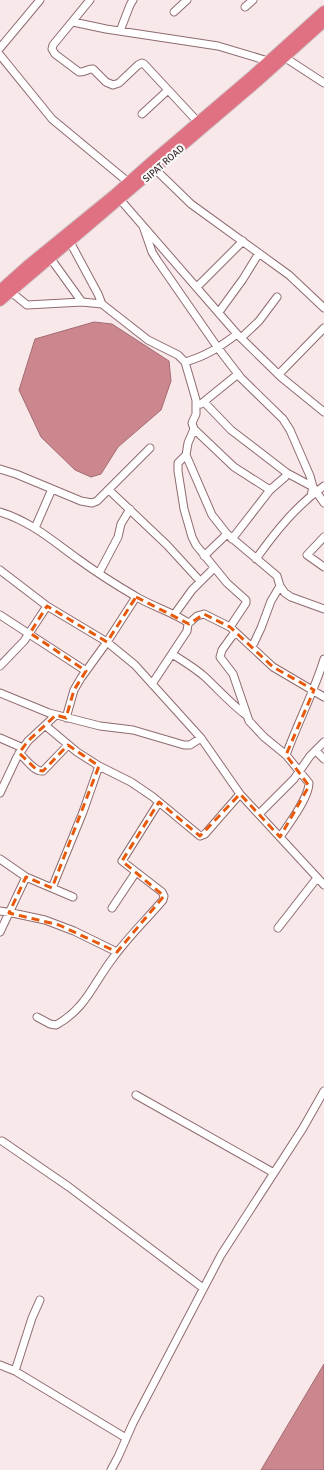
<svg xmlns="http://www.w3.org/2000/svg" width="324" height="1470" font-family="Signika,sans-serif">
	<rect width="100%" height="100%" fill="#f9e8e9"/>
	<!-- water -->
	<path fill="#cc868e" stroke="#a26c73" d="M94,322L112,324L169,361L171,381L161,410L118,447L101,474L91,477L75,470L41,437L19,390L35,339Z
		M324,1364V1470H261Z"/>
	<g fill="none" stroke-linecap="round" stroke-linejoin="round">
		<defs>
			<path id="minor" d="M90,0L53,45L52,49L55,54L79,72C85,73 88,68 93,69L106,82L113,85L119,83L138,65L142,63L144,64L197,121
				M245,7L253,0
				M174,12L187,0
				M73,22L106,29L218,46L268,61
				M120,31L130,5L133,0
				M0,48L40,0
				M0,55L52,119L128,182
				M284,57L324,83
				M142,114L168,90
				M155,169L191,204L289,275L324,308
				M117,196L237,334L281,377L324,412
				M143,226L152,252L157,260L218,348L241,378L283,419L290,430L310,476L313,487L311,496
				M70,242L98,294L102,304
				M51,259L82,302
				M197,287L243,241
				M11,292L27,305L82,302L102,304L148,340L178,355L185,362L196,400V414L192,423L194,429L234,467L270,490
				M219,312L243,279L259,253
				M241,338L259,321L277,297
				M185,362C206,356 220,347 237,334
				M279,374L324,328
				M204,402L231,430L287,473L285,477L270,490L232,539
				M201,404L238,374
				M194,429L188,443L186,455L212,515L227,534L277,576L280,586L285,593L291,597L324,609
				M186,455L178,463V471L184,509L192,537L196,545L227,583L246,600V603L230,627
				M0,469L16,474L81,501L92,503L97,501L150,448
				M287,473L313,487L324,503
				M109,490L167,545L200,581
				M0,512C30,521 53,541 78,559C96,572 116,585 135,596C151,606 170,611 187,622L188,624L187,631L152,684
				M35,528L52,489
				M324,537L307,555L324,567
				M204,556L227,534
				M256,559C276,531 296,506 324,486
				M0,570L47,606L107,642L135,665L201,738L240,794L324,885
				M99,573L118,537L121,524L130,509
				M0,615L86,671
				M174,615L192,590L214,568
				M188,624L197,616L204,614L230,627L273,667L324,697
				M235,632L222,650L220,657L233,674L249,721L264,737L286,755L309,783C309,798 288,825 280,837
				M252,647L261,628L271,601L280,586
				M172,654C183,661 195,668 205,677C219,690 231,704 246,715
				M0,666L24,641L47,606
				M0,693L49,713L100,726L133,730L184,745H190L201,738
				M66,718L74,690L81,678L107,642L136,597
				M46,726L77,752L99,766L131,782L153,797L200,836L205,834L240,794
				M0,738L23,748
				M316,751L324,759
				M19,753C26,759 34,772 43,771L68,745
				M286,755C298,722 314,692 324,659
				M0,793L17,757L28,741L56,715
				M259,814L294,779L310,756L324,742
				M0,859L26,877L73,897
				M52,888L83,812L99,766
				M112,908L136,872
				M0,911L17,914L45,920L74,931L117,952
				M278,928L317,878
				M0,932L26,877
				M37,1017L50,1024L56,1025C86,1009 94,982 113,958C128,937 147,919 163,900L164,896L162,892L122,861L159,802
				M136,1095L274,1173
				M2,1141L69,1187L203,1288
				M0,1365L15,1371L126,1438
				M15,1371L32,1318L40,1300
				M111,1470L118,1457L133,1423L221,1255L303,1128L324,1091"/>
			<path id="highway" d="M0,290L28,265L115,194L151,162L253,75L324,11
				M0,301L257,82L324,22"/>
		</defs>
		<!-- minor casing -->
		<use href="#minor" stroke="#8f6b6f" stroke-width="9"/>
		<!-- highway casing -->
		<use href="#highway" stroke="#cec9ca" stroke-width="12"/>
		<!-- minor -->
		<use href="#minor" stroke="#fff" stroke-width="7"/>
		<!-- highway -->
		<use href="#highway" stroke="#e07182" stroke-width="10"/>
	</g>
	<!-- marked area -->
	<path fill="none" stroke="#e8590c" stroke-width="3" stroke-dasharray="8 5" stroke-linejoin="round" d="M136,597L189,624L204,614L230,627L273,667L314,690L286,755L309,786L280,837L240,794L200,836L159,802L122,861L164,896L117,952L59,925L9,913L26,877L52,888L99,766L68,745L43,771L37,770L19,753L28,741L56,715L66,718L74,690L86,671L30,633L47,606L107,642Z"/>
	<g text-anchor="middle" stroke-width="4" stroke-linejoin="round" paint-order="stroke">
		<!-- street labels -->
		<g font-size="10" fill="#413133" stroke="#fafafa">
			<text transform="translate(163 163) rotate(-41)" y="4">SIPAT ROAD</text>
		</g>
	</g>
</svg>
